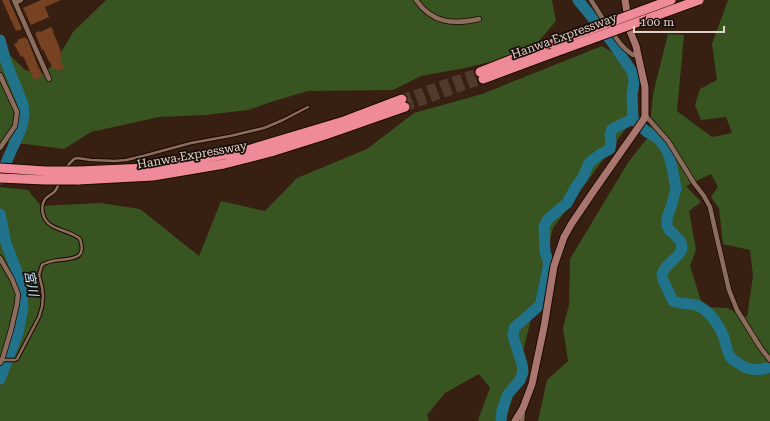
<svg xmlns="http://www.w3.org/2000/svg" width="770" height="421" font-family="'Roboto Serif','Noto Sans JP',serif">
	<rect width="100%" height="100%" fill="#371f11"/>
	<!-- forest -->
	<path fill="#385420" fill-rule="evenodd" d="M106,0H552L556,21L539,41L518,55L465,68L421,76L393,90L308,91L274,101L248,110L205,115L159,117L91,132L64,149L25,144L0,142V45L25,70L44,74L56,61L73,32Z
		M728,0H770V421H538L547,380L568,361L563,328L569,305L570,259L629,161L649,136L653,94L668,34L684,35L677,111L712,137L732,133L726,117L701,120L695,105L700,89L717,80L712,44ZM711,174L718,187L711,197L719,208L723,244L750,250L753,276L747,317L727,308L703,307L690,266L696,250L689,211L701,202L686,186Z
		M602,46L628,62L632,120L553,228L508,414L502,421H480L478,420L490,388L479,374L445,393L427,415L429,421H0V187L28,190L41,206L100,203L140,209L199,256L221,201L265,211L297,178L367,149L414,113L482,94Z"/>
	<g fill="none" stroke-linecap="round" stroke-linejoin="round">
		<!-- river -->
		<path stroke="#21738c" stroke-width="11" d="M578,0L612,42L633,73L634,82L632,95L633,119L647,132L659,139L667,150L672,167L676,188L672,204L667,218V226L670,231L674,234L681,242L682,249L679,254L666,267L662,274L663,280L673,301C684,306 695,301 705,310C712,316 719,326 723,335C726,342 726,351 731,358C733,360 736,362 738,363C748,371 759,371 770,367
			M0,40L6,62L23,104L24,114L22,127L8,158L0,179
			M0,214L6,243L17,272L21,290L23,307L18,333L0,379
			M501,421L502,410L508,394L520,380L523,372L522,364L513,336L514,328L540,305L549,264L545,252L544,226L548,219L567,203L577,185L583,177L589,163L599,155L610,149L611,142L610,135L612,129L633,119"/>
	</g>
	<!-- building -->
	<path fill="#764222" d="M2,0H9L22,29L16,31Z
		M41,0H61L45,7L49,17L31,25L23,8Z
		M51,27L54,32H53L61,51H60L62,57L60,58L64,68L57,71L55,68L53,69L50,62H49L43,49L42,50L35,33L39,31L40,32Z
		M25,37V39L27,38L38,66L43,76L34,80L24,58L22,56L21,57L14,44L18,42L17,40Z"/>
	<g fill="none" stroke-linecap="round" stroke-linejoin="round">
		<!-- highway-tunnel -->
		<path stroke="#513a2c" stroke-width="9" stroke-dasharray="9 4.5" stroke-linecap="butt" d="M402,99L480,72
			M405,107L483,79"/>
		<defs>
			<path id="lane" d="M66,169L69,164L74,159L77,158L91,160L115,161L126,160L143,156L191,143L230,136L264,128L283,120L308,107
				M2,360H15L17,359L39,317L42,307L43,296L42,287L39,275L42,265C56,254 90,268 80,239C69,229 47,231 43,214C42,210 42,205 44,201C46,196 52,195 55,191C57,189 58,186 59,183"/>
			<path id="street" d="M14,0L49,79
				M416,0C432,23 453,25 479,19
				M591,0L606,24
				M15,3L21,0
				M612,31C617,41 624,49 633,55L637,54
				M0,75L17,112L15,126L0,148
				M645,115L668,141L694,183L704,196L710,207L716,234L729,290L737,310L760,347L770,360
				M0,258L12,279L18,294L17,304L11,330L2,360L0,363
				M522,421L523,411"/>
			<path id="secondary" d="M515,421L523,408L532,384L544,327L554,266L564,237L572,223L593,192L644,119L645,115V87L636,46L630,31L625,0"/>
			<path id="highway" d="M480,72L551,44
				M483,79L550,54
				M79,171L146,168L171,164L244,151L344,121L402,99
				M78,180L153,176L224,164L271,152L325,135L405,107"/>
		</defs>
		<!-- lane casing -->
		<use href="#lane" stroke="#1e0800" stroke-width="4.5"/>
		<!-- street casing -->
		<use href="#street" stroke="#1e0800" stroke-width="6"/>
		<!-- secondary casing -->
		<use href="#secondary" stroke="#1e0800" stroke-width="9"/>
		<!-- highway casing -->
		<use href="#highway" stroke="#1e0800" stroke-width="11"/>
		<!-- lane -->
		<use href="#lane" stroke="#8a6d5d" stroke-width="2.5"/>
		<!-- street -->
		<use href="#street" stroke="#8a6d5d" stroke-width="4.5"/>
		<!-- secondary -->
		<use href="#secondary" stroke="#a8766f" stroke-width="7"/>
		<!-- highway -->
		<use href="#highway" stroke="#ef8b98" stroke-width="9"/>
		<defs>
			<path id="highway-bridge" d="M551,44L671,0
				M550,54L699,0
				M0,168L46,171H79
				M0,178L45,180H78"/>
		</defs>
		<!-- highway-bridge casing -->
		<use href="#highway-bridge" stroke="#1e0800" stroke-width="11" stroke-linecap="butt"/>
		<!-- highway-bridge -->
		<use href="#highway-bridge" stroke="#ef8b98" stroke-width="9"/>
	</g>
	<g text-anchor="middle" stroke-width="3.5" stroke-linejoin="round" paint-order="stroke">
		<!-- street labels -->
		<g font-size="12" fill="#e2d1c8" stroke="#170c07">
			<text transform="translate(564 36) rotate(-20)" y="4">Hanwa Expressway</text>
			<text transform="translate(192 155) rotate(-10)" y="4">Hanwa Expressway</text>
		</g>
		<!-- water labels -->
		<g font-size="13" font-style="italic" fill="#c4ecfb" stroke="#170c07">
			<text transform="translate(32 283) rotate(79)" y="5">宮川</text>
		</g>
	</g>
	<!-- scale -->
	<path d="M634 26v6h90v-6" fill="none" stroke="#e2d1c8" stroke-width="2"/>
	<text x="640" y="26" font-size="12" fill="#e2d1c8" stroke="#170c07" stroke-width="3" paint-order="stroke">100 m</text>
</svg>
